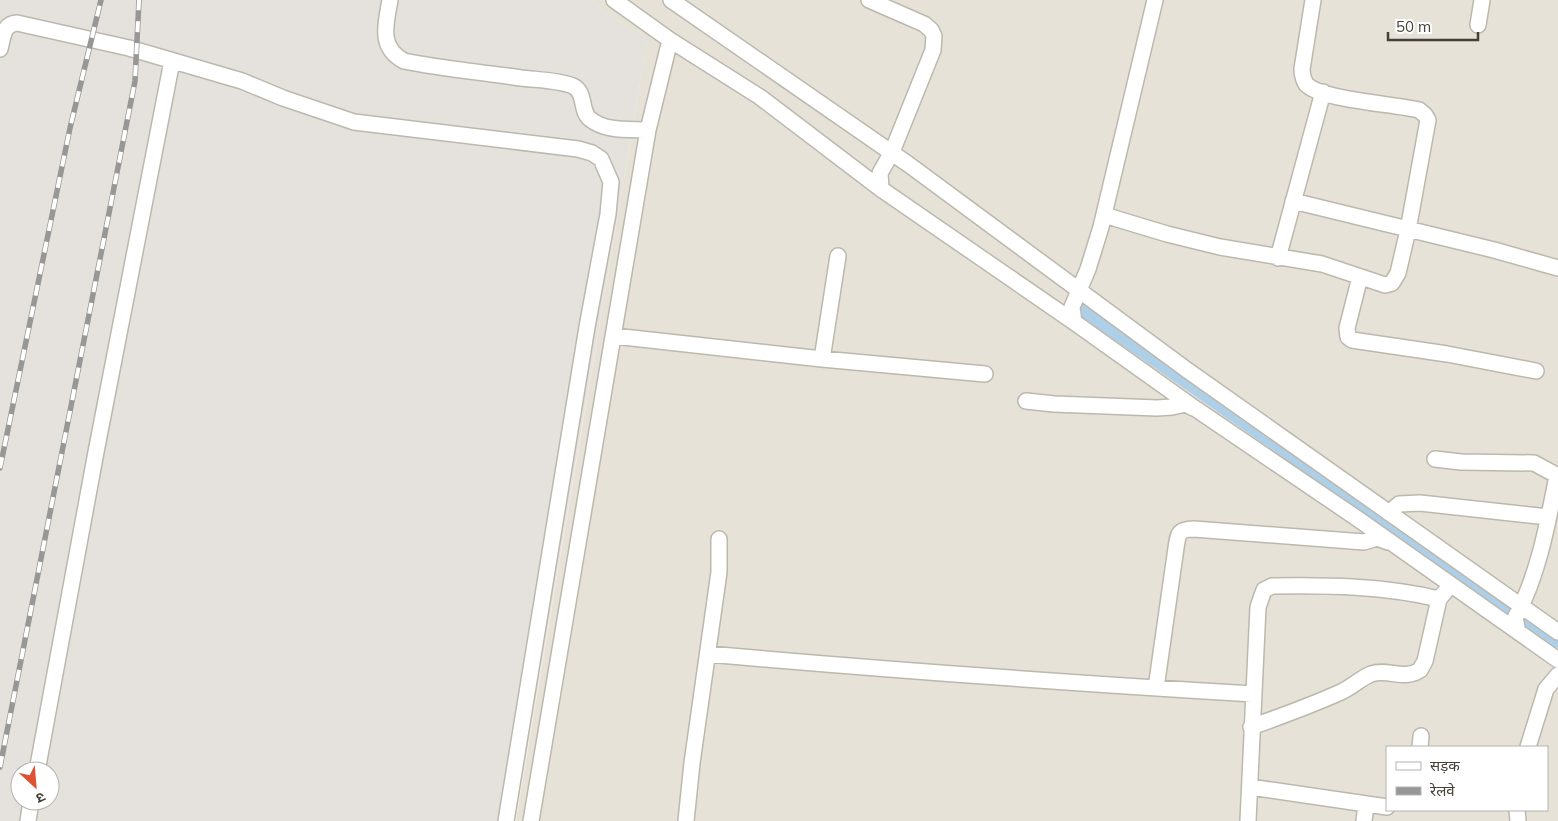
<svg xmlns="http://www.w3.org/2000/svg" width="1558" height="821" font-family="Mulish,'Noto Sans Devanagari',sans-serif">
	<rect width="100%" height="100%" fill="#f3f0e9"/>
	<!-- residential -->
	<path fill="#e6e2d8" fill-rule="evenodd" d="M589,0H1558V821H516L647,42ZM1387,747H1547V810H1387Z"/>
	<!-- industrial -->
	<path fill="#e5e2de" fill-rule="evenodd" d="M0,0H589L647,42L515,821H0ZM20,771H50V801H20Z"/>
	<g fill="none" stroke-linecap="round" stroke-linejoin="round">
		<!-- canal -->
		<path stroke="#adcfe8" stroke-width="12" d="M1081,309L1558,642"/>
		<defs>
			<path id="minor" d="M390,0C386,24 378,47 404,61C442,69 482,72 521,78C537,80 558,80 573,86C586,92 580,111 590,119C606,132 629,129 648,130
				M614,0L670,40L760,97L881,189L1074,322L1196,409L1358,519L1558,660
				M671,0L908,164L1187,370L1558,632
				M869,0L924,24L931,30L934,36L933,50L892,152L880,173L881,189
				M1478,25L1482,0
				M0,49C3,37 3,24 17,23L129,48L242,81L283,98L354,122L578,149L592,153L601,159L611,182L608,214L587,327L506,821
				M1293,201L1494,250L1558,268
				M1104,215L1167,234L1220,247L1322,264L1385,285L1392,283L1398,273L1408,230L1428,120L1425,115L1419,110C1396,104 1320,100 1306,84C1303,79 1302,74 1302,69L1313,0
				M1278,258L1323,92
				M1360,277L1347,328L1348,337L1352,340L1447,354L1536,371
				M1074,322L1072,307L1088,269L1101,227L1155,0
				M614,336L822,359L985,374
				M822,359L838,256
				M1026,401L1054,404L1157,408L1172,407L1186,404L1193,408
				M1435,459L1461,462L1534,463L1558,476
				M1389,513L1399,504L1420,503L1548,517
				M1518,632L1515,618C1538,577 1548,522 1557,476
				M708,654C889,670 1071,683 1253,694
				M1156,688L1176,548C1178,534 1178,529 1194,529L1364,542L1377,538L1388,542
				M1251,727C1282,716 1312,705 1341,692C1352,687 1361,678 1371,674C1388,668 1403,681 1420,670L1425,661L1439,599L1445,592
				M1420,747L1421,736
				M1528,747L1546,689L1558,675
				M37,771L96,452L172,61
				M1250,787L1387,807
				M1517,810L1518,821
				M28,821L31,801
				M531,821L648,130L670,40
				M686,821L692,763L719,572V539
				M1248,821L1258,607L1264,590L1272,586C1328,585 1385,586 1439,599
				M1364,821L1366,804"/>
		</defs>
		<!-- minor casing -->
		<use href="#minor" stroke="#bdb8ad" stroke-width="18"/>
		<!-- minor -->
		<use href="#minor" stroke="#fff" stroke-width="15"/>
		<defs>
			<path id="rail" d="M0,468L70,128L101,0
				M0,767L135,81L139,0"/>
		</defs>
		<!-- rail casing -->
		<use href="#rail" stroke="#979797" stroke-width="5.5"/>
		<!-- rail -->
		<use href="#rail" stroke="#fff" stroke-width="4" stroke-dasharray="11" stroke-linecap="butt"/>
	</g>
	<!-- legend -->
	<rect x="1386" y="746" width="162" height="65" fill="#ffffff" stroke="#b5b3af"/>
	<rect x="1396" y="762" width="25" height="8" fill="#ffffff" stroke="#b5b3af"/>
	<text x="1430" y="771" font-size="15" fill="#454138">सड़क</text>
	<rect x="1396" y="787" width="25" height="8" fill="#979797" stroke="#b5b3af"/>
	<text x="1430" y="796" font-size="15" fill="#454138">रेलवे</text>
	<!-- north arrow -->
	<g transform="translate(35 786) rotate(154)"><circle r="24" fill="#ffffff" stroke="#b5b3af"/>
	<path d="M0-4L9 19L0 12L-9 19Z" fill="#e05033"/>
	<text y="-8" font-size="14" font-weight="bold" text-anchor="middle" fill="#454138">उ</text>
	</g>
	<!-- scale -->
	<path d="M1388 32v8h90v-8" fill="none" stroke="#454138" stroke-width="2.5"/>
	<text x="1396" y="32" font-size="15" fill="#454138" stroke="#ffffff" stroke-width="4" paint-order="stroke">50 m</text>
</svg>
